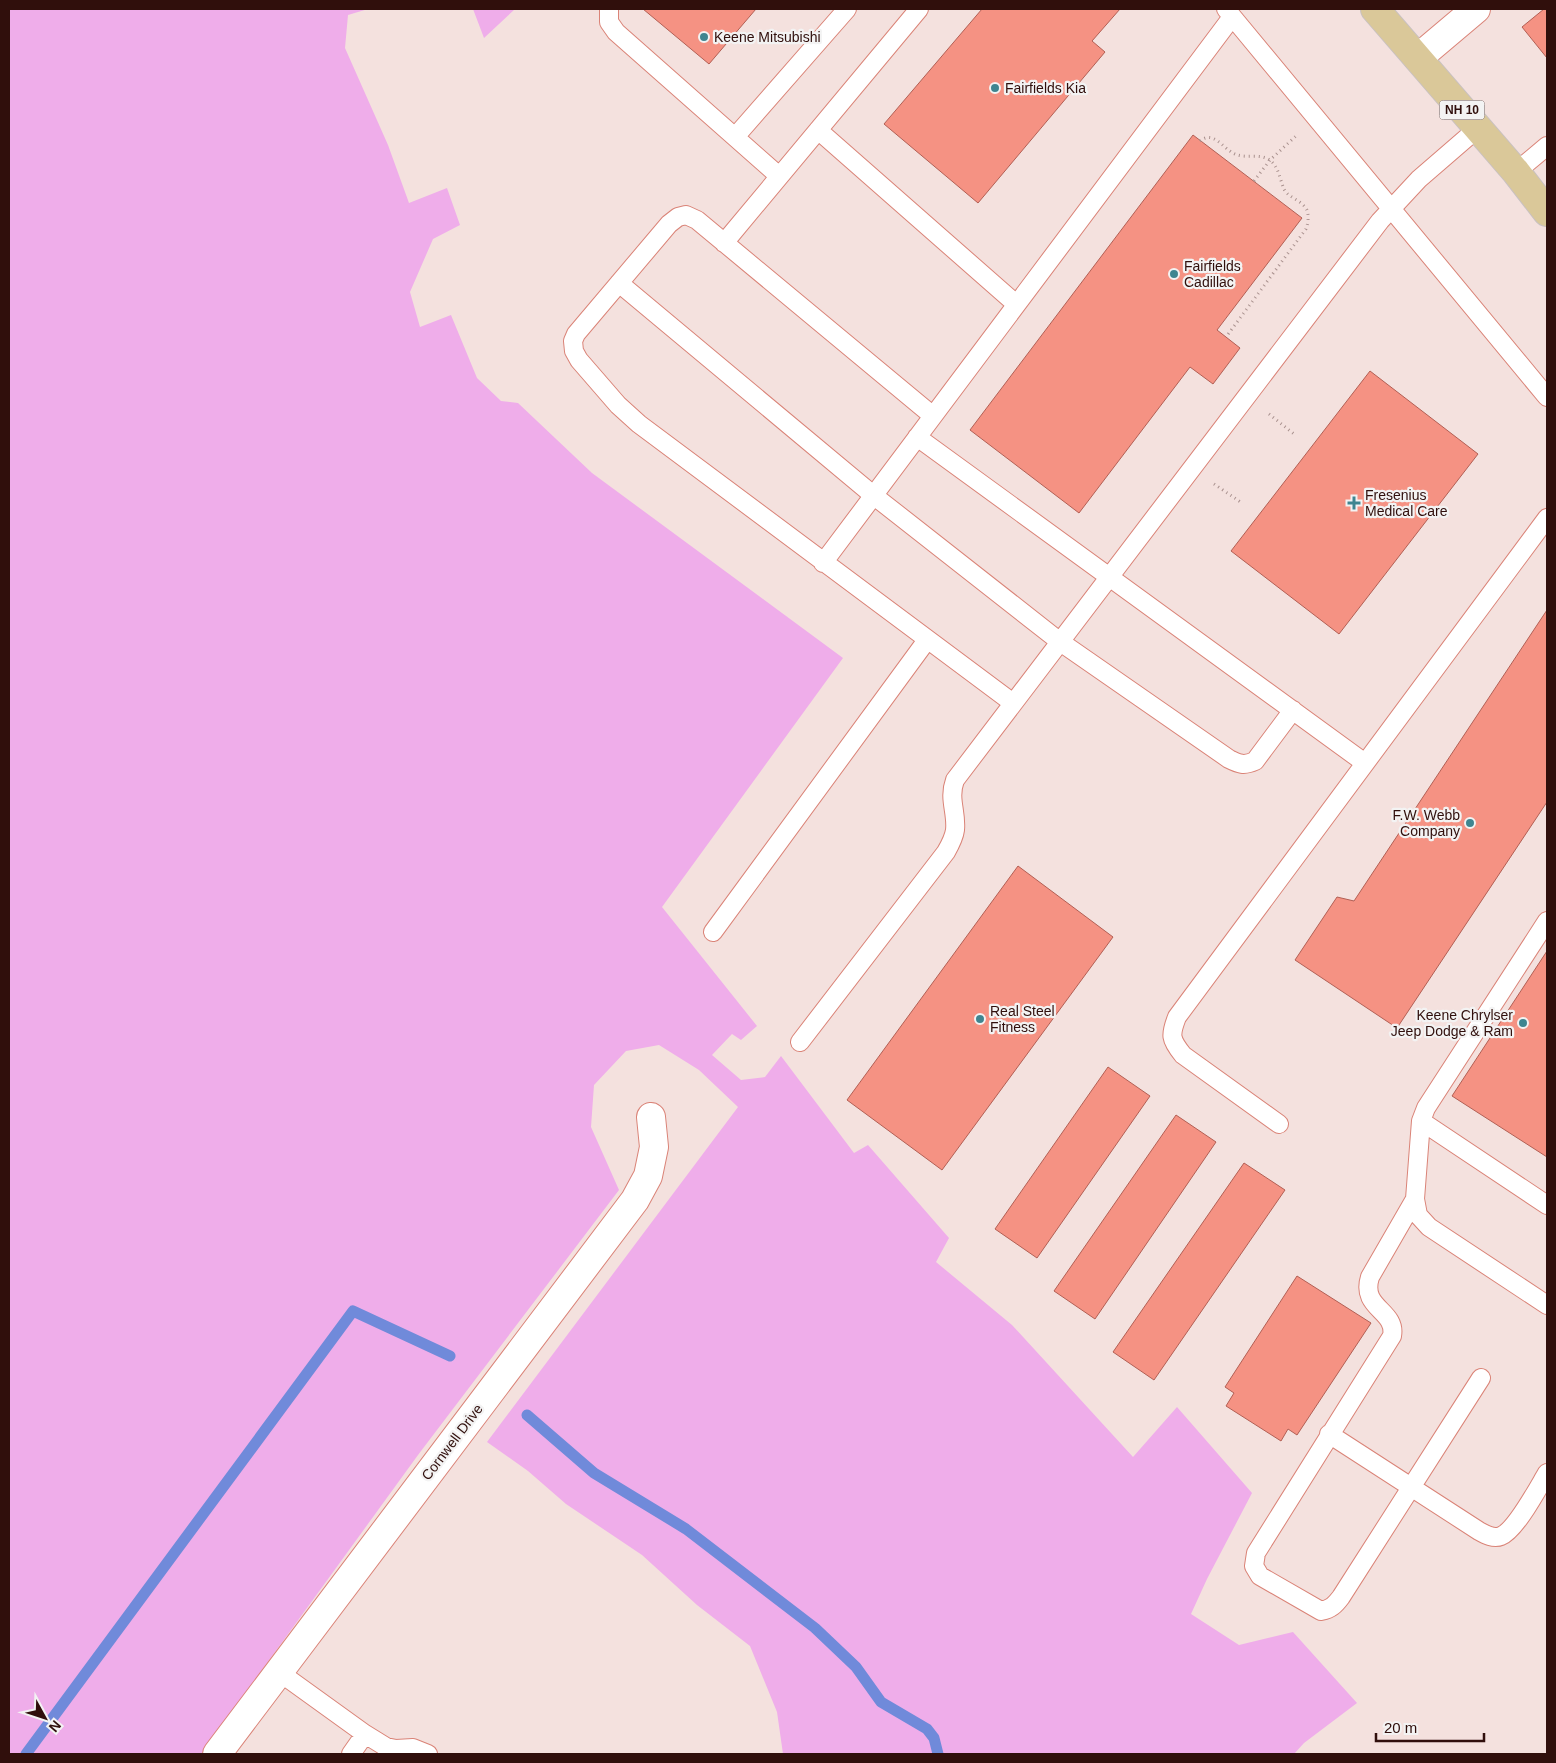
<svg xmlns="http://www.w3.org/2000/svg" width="1556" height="1763" font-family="Helvetica,sans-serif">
	<rect width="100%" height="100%" fill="#f4e1de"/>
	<!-- green -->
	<path fill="#efadea" d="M9,9H368L348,15L345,48L388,145L409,203L447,188L460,225L433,239L410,292L420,327L451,315L477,378L501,401L518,403L592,473L843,658L662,907L757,1026L741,1040L732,1034L712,1055L741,1080L765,1077L781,1056L854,1153L868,1145L949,1238L936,1262L1012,1325L1133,1457L1177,1407L1252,1493L1207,1579L1191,1614L1239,1645L1293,1632L1357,1703L1304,1743L1294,1754H783L777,1712L750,1646L697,1605L642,1555L566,1504L528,1471L487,1442L738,1107L699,1070L659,1045L626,1051L594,1085L591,1127L619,1190L418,1455L201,1754H9Z
		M473,9H515L484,38Z"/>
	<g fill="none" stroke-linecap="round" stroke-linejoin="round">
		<!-- stream -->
		<path stroke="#708ada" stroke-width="11" d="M527,1415L594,1473L686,1529L815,1628L856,1667L881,1702L927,1729L934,1738L938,1754
			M26,1754L353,1311L450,1356"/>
	</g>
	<!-- building -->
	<path fill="#f59283" stroke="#b25f54" d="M643,9H756L709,64Z
		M982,9H1120L1092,41L1105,52L978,203L884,124Z
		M1544,9H1547V58L1522,27Z
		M1193,135L1302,218L1217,330L1240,348L1213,384L1190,367L1079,513L970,430Z
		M1370,371L1478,454L1339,634L1231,551Z
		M1547,610V802L1397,1028L1295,960L1337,897L1354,901Z
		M1018,866L1113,937L942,1170L847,1100Z
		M1547,951V1157L1452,1096Z
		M1108,1067L1150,1096L1037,1258L995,1229Z
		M1176,1115L1216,1142L1095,1319L1054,1291Z
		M1244,1163L1285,1190L1154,1380L1113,1352Z
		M1297,1276L1371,1323L1297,1435L1288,1429L1281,1441L1226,1406L1234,1393L1225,1387Z"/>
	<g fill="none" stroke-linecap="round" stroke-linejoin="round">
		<defs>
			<path id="service" d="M609,9V22L616,32L779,176
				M1226,9L1547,397
				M818,130L1016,304
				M735,137L847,9
				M1516,172L1547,146
				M724,243L919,9
				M619,283L873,495L1059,641L1229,759C1239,764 1244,766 1255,761L1293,710
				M933,416L697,220L686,215L678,217L669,224L576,334L573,341L574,351L579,360L618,405L639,424L1013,703
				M917,437L1365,763
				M823,563L1232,17
				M1547,921L1426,1108L1421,1121L1415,1199L1418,1215L1429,1227L1547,1305
				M713,932L927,640
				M800,1042L946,852C950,845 954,838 955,830C957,812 948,799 955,780L1380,221L1419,179L1478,128
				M1421,1121L1547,1205
				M1279,1124L1183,1055C1170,1039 1170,1035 1177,1017L1547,518
				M1415,1199L1370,1277C1360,1309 1397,1310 1392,1336L1256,1553L1254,1566L1260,1576L1321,1611C1331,1609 1335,1605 1341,1597L1481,1378
				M1329,1434L1479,1531C1486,1535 1494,1539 1501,1536C1516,1530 1538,1488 1547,1473
				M279,1672L365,1734L351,1754
				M365,1734L386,1747L396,1749L413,1748L428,1754"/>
			<path id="minor" d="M1418,58L1476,9
				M217,1754L635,1200L648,1176L654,1147L651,1117"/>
			<path id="primary" d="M1375,9L1516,172L1547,212"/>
		</defs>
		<!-- service casing -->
		<use href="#service" stroke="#da8377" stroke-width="20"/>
		<!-- minor casing -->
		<use href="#minor" stroke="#da8377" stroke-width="30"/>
		<!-- primary casing -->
		<use href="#primary" stroke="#c9c1c0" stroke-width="30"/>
		<!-- path -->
		<path stroke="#a9918e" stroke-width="3" stroke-dasharray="1 4" stroke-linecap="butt" d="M1200,141C1213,130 1223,148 1233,153C1245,160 1260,152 1271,161C1279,168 1280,180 1284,189C1288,198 1302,200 1307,210C1309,216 1308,224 1306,229L1226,337
			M1254,181L1270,160L1296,136
			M1269,414L1294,434
			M1214,484L1242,503"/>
		<!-- service -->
		<use href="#service" stroke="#fff" stroke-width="18"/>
		<!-- minor -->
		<use href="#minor" stroke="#fff" stroke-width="28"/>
		<!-- primary -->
		<use href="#primary" stroke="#dac899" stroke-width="28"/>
	</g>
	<!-- markers -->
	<g fill="#3f8590" stroke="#f3f3f3" stroke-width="2">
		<circle cx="704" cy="37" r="5"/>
		<circle cx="995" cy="88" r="5"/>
		<circle cx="1174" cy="274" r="5"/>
		<path d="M1351.5 495.5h5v5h5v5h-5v5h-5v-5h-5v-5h5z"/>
		<circle cx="1470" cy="823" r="5"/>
		<circle cx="980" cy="1019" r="5"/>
		<circle cx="1523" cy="1023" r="5"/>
	</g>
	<g text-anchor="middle" stroke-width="4.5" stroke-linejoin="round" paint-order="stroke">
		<!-- shield labels -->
		<rect fill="#f3f3f3" stroke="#6a5351" stroke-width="1" x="1439.5" y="100.5" width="45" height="19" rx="4"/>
		<g font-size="12" font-weight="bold" fill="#300f0c">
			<text x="1462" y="114">NH 10</text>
		</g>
		<!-- poi labels -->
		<g font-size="14" fill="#300f0c" stroke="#f3f3f3" text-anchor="start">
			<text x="714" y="42">Keene Mitsubishi</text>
			<text x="1005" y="93">Fairfields Kia</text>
			<text x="1184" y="271">Fairfields<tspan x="1184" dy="16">Cadillac</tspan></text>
			<text x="1365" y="500">Fresenius<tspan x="1365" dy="16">Medical Care</tspan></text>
			<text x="1460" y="820" text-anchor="end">F.W. Webb<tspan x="1460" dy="16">Company</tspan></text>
			<text x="990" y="1016">Real Steel<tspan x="990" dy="16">Fitness</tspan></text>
			<text x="1513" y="1020" text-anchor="end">Keene Chrylser<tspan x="1513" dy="16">Jeep Dodge &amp; Ram</tspan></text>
		</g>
		<!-- street labels -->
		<g font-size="14" fill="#300f0c" stroke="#f3f3f3">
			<text transform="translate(452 1442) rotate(-53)" y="5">Cornwell Drive</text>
		</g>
	</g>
	<!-- border -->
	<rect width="1556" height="1763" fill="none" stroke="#300f0c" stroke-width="20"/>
	<!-- north arrow -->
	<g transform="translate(45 1718) rotate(130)" stroke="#f3f3f3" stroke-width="4" paint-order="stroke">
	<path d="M0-4L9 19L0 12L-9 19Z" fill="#300f0c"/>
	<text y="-8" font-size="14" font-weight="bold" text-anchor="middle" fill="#300f0c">N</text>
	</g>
	<!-- scale -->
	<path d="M1376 1733v8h108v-8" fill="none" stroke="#300f0c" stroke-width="2.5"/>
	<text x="1384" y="1733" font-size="15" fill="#300f0c" stroke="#f3f3f3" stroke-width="4" paint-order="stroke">20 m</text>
</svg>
